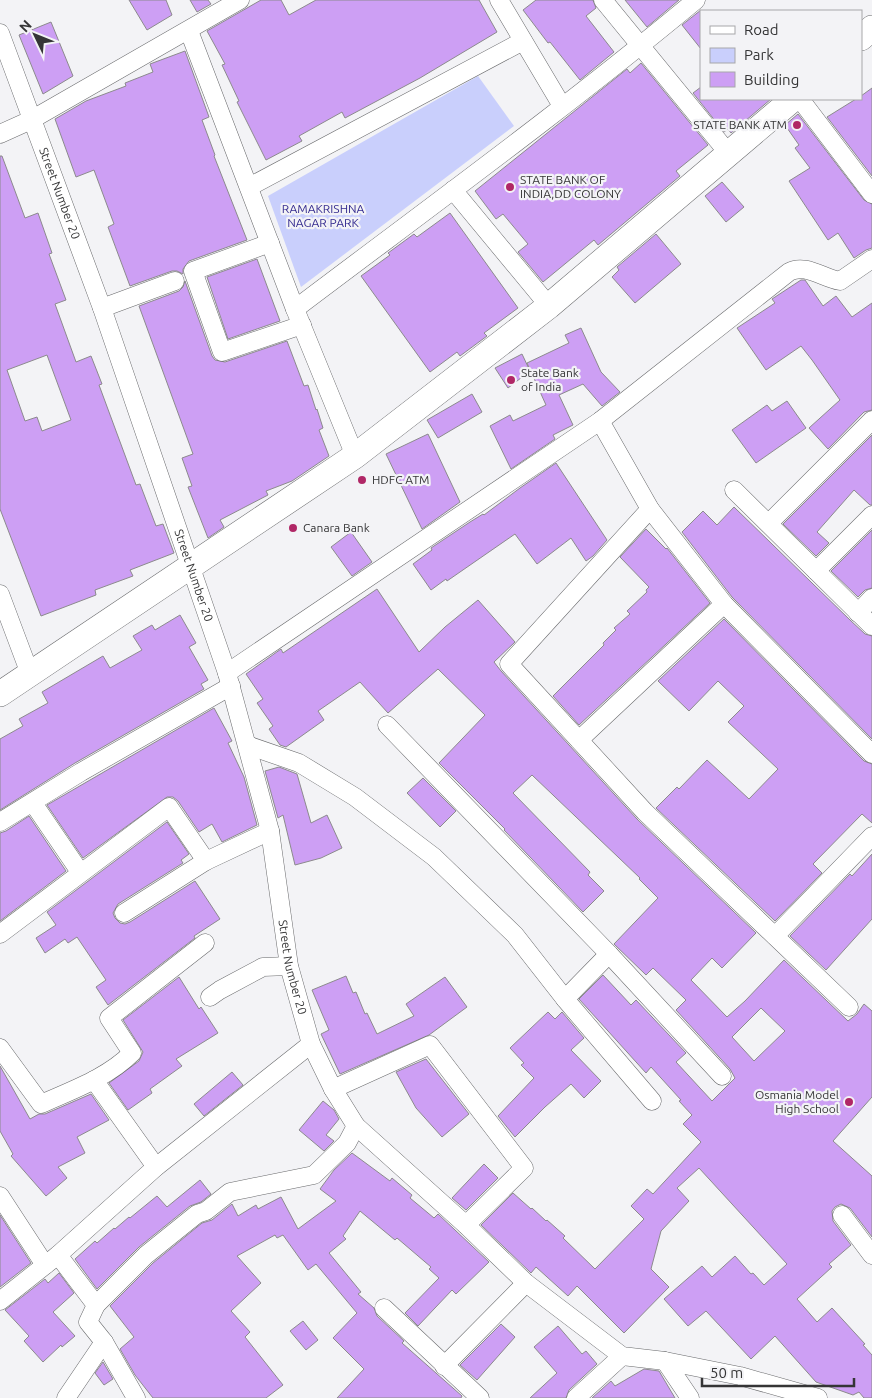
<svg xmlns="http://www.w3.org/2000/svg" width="872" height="1398" font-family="Ubuntu,sans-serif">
	<rect width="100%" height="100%" fill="#f3f3f6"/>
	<!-- green -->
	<path fill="#c9cffc" d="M478,76L514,126L301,287L268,196Z"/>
	<!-- building -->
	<path fill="#cd9ff4" stroke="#8c8a8d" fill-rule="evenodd" d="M129,0H166L172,15L147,30Z
		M190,0H208L211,4L197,12Z
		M261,0H281L289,15L316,0H479L497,32L420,78L345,118L342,112L299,136L302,141L266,160L237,102L239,101L222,65L225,64L207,31Z
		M536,0H593L596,8L586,16L614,52L580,80L550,42L548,43L523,10Z
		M625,0H679L647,27Z
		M701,10V49L682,25Z
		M51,22L73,76L43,94L19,35Z
		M185,51L209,117L202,120L215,155L214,156L247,240L189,261L183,269V274L177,271H172L130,286L108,227L114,224L94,170L76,177L55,119L86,101L126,86L125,83L153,72L150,64Z
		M641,63L708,145L676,171L680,176L598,245L594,240L543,282L518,252L528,244L503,214L496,219L475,191L627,69L630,73Z
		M701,87V99H771L731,133L728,129L724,132L693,93Z
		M872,88V176L827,117L856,99H861V96Z
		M798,114L864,200L872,204V248L866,250L854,258L838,233L828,240L789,181L810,168L795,148L799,145L785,125Z
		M0,156H2L25,218L38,213L52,253L49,254L66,300L55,304L76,362L91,356L102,384L99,385L136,485L140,484L156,526L163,524L174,553L130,570L133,576L95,590L96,595L41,616L0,509ZM47,355L71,420L42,431L37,417L25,421L7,370Z
		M722,182L744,207L726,222L705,196Z
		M450,213L518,308L484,333L487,336L460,356L457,352L430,372L361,276L390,255L388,253L414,234L417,237Z
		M656,234L681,264L635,303L612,277L619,270L617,267Z
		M257,259L280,321L228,339L207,277Z
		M801,280H805L823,306L836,296L852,317L872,303V410L864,412L828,449L809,428L840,400L812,360L801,346L766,370L737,328L775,303L772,299Z
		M185,281L212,356L215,360L225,362L287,341L304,386L308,385L316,410L317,409L323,428L319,430L329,456L292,481L266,491L268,495L220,520L224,527L208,538L188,487L192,486L182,458L193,454L139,306L179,291L183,287Z
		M581,328L601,372L620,392L602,406L583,384L559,395L573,425L553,435L555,439L511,469L490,426L510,415L513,421L546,405L527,363L569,343L565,335Z
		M522,354L530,371L508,388L495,368Z
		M472,394L482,412L438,438L427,420Z
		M787,401L806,428L756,463L732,430L767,405L772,411Z
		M428,434L460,502L422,529L386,454Z
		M872,435V505H870L854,490L817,532L829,543L816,556L783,524Z
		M556,463L607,540L593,556L586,561L571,538L537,564L515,534L447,581L446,579L431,590L413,564L432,550L431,548L470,522L483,514L484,515L520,488Z
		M734,507L850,620L865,634L872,636V739L732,597L682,532L703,511L717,525Z
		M646,529L666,549L667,548L710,603L579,725L553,696L604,645L603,643L616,630L614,628L630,614L627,611L647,592L646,590L649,587L620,557Z
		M872,530V588L865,590L858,597L831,571Z
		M351,532L372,562L352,576L331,547Z
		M377,589L419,652L445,627L478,600L515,642L494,662L501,671L637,819L756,933L722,968L712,958L691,980L727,1017L745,1001L784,960L848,1021L857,1014L864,1004L872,1011V1097L833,1141L872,1176V1237L850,1208L841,1204L835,1207L832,1211L833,1221L851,1245L829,1264L832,1267L797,1299L817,1322L832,1308L865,1344L863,1345L872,1355V1398H864L859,1392L853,1395L816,1382L775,1336L751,1359L706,1311L688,1326L664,1299L702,1266L712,1277L735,1256L751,1274L753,1273L764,1285L787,1264L699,1168L677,1188L689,1201L661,1231L651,1269L669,1287L624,1333L577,1286L568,1296L536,1267L531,1273L481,1225L513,1193L531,1209L532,1208L546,1221L547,1220L565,1236L563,1238L595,1269L644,1219L631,1206L647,1189L653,1194L701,1142L683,1124L692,1115L679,1101L681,1100L651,1067L646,1073L579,999L603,975L631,1005L636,1000L686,1053L676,1062L712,1101L735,1078L730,1069L676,1010L686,1000L653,968L646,975L614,944L658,898L639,879L640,878L532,775L513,793L590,872L588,875L604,891L583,912L504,830L505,829L439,763L485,715L438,669L388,713L360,682L318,711L324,720L286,747L280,745L269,729L273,726L257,703L263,699L246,674L281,649L283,653ZM761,1008L785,1031L754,1061L732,1037Z
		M180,615L196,643L189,647L208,680L201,684L204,689L75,763L0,810V739L23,726L19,719L48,703L42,692L103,656L110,668L142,650L133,636L152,625L155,630Z
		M724,619L864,761L872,764V823L862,814L813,864L822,873L775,921L656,808L677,787L679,789L707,760L749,799L778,769L728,722L744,706L718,681L689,711L658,681Z
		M214,708L232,741L228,743L244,777L257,825L222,842L212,824L199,832L178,801L173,797H167L83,858L47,805Z
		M279,767L297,774L311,823L327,815L342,848L321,858L295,865L283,815L278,818L265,771Z
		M423,778L456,811L440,827L407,793Z
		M29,816L66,871L0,921V833L6,831Z
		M167,822L189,854L181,860L183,863L118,904L113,913L115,918L120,923L125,924L130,922L195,881L220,919L194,936L195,938L108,1005L96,987L106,980L77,937L68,943L65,939L45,953L36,938L56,925L47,912Z
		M872,854V919L826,970L790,936L850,874L852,876Z
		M346,976L353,993L356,992L365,1014L367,1013L377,1034L414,1016L406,1004L445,977L467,1007L429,1035L340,1074L321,1034L329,1030L312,990Z
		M179,977L199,1009L201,1007L218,1033L176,1059L182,1066L150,1089L152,1093L128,1110L109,1083L139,1061L143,1052L123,1020Z
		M548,1012L555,1019L562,1012L584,1038L571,1050L601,1081L584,1098L571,1084L545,1107L515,1137L498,1116L534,1078L521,1065L524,1063L510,1048Z
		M426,1059L469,1114L442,1137L416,1108L396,1072Z
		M0,1066L30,1119L39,1114H45L91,1094L109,1120L77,1137L85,1153L58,1167L67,1178L46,1196L11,1156L13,1154L0,1131Z
		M232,1072L243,1085L204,1116L194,1104Z
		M323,1101L334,1110L339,1119L326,1135L334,1141L324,1151L299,1130Z
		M352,1153L390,1181L392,1178L412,1195L410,1198L434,1218L438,1214L489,1262L456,1294L452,1290L418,1326L405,1313L439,1278L429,1269L431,1267L397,1238L395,1240L360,1211L343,1236L346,1239L329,1253L361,1292L358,1294L374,1308L377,1316L404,1341L402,1343L462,1396L461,1398H337L364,1369L333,1338L357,1313L316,1264L308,1270L283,1235L277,1238L275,1235L237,1256L261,1283L231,1311L250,1332L245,1337L283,1385L266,1398H153L135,1375L120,1349L134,1337L110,1306L153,1263L202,1223L212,1220L232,1204L238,1216L256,1205L258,1209L281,1197L298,1229L336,1201L320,1189L334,1170Z
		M484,1164L498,1178L466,1210L452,1198Z
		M200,1180L211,1194L201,1202L190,1206L139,1247L97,1289L75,1259L95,1241L97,1243L114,1228L115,1229L129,1217L130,1218L157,1196L167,1207Z
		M0,1215L31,1263L0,1287Z
		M59,1273L74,1293L53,1312L75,1336L62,1347L61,1345L43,1362L24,1341L29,1336L5,1310L45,1279L48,1283Z
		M303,1321L318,1340L306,1350L290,1331Z
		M501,1324L515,1337L477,1380L460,1365Z
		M558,1326L582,1354L586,1351L597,1364L569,1390L566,1398H530L557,1373L534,1347Z
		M103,1362L113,1379L104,1385L95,1373Z
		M644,1369L659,1371L675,1398H592L611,1381L615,1386Z"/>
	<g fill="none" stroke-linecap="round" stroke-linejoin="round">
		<defs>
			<g id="street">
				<path d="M499,0L562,106"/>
				<path d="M603,0L729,154"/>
				<path d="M189,31L295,309L355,456"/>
				<path id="s1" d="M0,33L102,308L227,673L270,831L289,966L311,1044L333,1089L356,1126L466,1225L526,1283L622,1356L665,1361L740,1376L818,1398"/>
				<path d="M800,99L872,194"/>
				<path d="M0,134L31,120L240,0"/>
				<path d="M249,187L523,41"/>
				<path d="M453,190L549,306"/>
				<path d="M270,243L193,271L222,352L302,325"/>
				<path d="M102,308L175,281"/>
				<path d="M295,309C430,207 566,108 696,0"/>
				<path d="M600,421L650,509L724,604L872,754"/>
				<path d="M734,490L872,626"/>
				<path d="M650,509L509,664L645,812L849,1007"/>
				<path d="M769,523L872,420"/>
				<path d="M816,571L872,515"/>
				<path d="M0,594L30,674"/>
				<path d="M858,613L872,598"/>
				<path d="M227,673L600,421L789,272C805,263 823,278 840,281L872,259"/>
				<path d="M387,725L609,954L722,1076"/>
				<path d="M579,740L724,604"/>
				<path d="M247,745L299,763L355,797L434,857L515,935L565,999L652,1101"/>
				<path d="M33,803L80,872"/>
				<path d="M0,822L81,772L231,686"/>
				<path d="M124,913L206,861L270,831"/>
				<path d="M0,934L169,807L206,861"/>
				<path d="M775,936L872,836"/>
				<path d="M210,997L220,990L263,967L289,966"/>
				<path d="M565,999L609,954"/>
				<path d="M0,1048L41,1104C72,1090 107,1078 132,1053L109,1018L205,943"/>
				<path d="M94,1080L156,1167"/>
				<path d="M333,1089L430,1045L524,1168L466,1225"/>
				<path d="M0,1196L45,1265"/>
				<path d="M842,1215L872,1255"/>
				<path d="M58,1255L96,1305L88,1322L104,1342L136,1398"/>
				<path d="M0,1301L58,1255L156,1167L311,1044"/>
				<path d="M96,1305L146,1255L197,1214L206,1211L230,1192L314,1175L347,1143L356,1126"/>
				<path d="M384,1308L480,1398"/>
				<path d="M665,1361L690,1398"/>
				<path d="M444,1366L526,1283"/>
				<path d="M66,1398L104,1342"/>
				<path d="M576,1398L622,1356"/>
			</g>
			<path id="secondary" d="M861,38L872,28
				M0,694L355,456L549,306L793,99"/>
		</defs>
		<!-- street casing -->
		<use href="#street" stroke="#696a6c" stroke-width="19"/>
		<!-- secondary casing -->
		<use href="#secondary" stroke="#696a6c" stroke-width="26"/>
		<!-- street -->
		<use href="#street" stroke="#fff" stroke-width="18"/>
		<!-- secondary -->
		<use href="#secondary" stroke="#fff" stroke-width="25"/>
	</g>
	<!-- markers -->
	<g fill="#b02766" stroke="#f3f3f6" stroke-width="2">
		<circle cx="797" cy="125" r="5"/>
		<circle cx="510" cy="187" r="5"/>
		<circle cx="511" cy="380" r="5"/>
		<circle cx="362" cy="480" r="5"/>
		<circle cx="293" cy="528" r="5"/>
		<circle cx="849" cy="1102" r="5"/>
	</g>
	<g text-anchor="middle" stroke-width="4.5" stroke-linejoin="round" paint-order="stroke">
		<!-- poi labels -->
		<g font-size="12" fill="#353536" stroke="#f3f3f6" text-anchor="start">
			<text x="787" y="129" text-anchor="end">STATE BANK ATM</text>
			<text x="520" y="184">STATE BANK OF<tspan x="520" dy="14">INDIA,DD COLONY</tspan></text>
			<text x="521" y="377">State Bank<tspan x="521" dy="14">of India</tspan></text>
			<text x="372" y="484">HDFC ATM</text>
			<text x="303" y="532">Canara Bank</text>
			<text x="839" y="1099" text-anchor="end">Osmania Model<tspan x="839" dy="14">High School</tspan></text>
		</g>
		<!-- street labels -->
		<g font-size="12" fill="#353536" stroke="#f3f3f6">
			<text dy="4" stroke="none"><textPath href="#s1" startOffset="171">Street Number 20</textPath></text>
			<text dy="4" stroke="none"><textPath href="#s1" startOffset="576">Street Number 20</textPath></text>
			<text dy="4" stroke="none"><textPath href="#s1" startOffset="981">Street Number 20</textPath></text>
		</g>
		<!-- park labels -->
		<g font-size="12" fill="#342b8f" stroke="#f3f3f6">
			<text x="323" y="213">RAMAKRISHNA<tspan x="323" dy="14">NAGAR PARK</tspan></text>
		</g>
	</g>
	<!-- legend -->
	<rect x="700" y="10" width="162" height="90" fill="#f3f3f6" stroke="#a7a7a9"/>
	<rect x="710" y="26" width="25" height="8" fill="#ffffff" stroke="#a7a7a9"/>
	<text x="744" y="35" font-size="15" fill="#353536">Road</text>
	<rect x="710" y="48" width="25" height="15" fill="#c9cffc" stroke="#a7a7a9"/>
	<text x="744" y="60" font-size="15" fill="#353536">Park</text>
	<rect x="710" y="72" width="25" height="15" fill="#cd9ff4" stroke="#a7a7a9"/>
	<text x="744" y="85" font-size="15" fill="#353536">Building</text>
	<!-- north arrow -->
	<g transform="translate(35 35) rotate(313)" stroke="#f3f3f6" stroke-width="4" paint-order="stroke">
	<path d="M0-4L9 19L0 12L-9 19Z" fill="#353536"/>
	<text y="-8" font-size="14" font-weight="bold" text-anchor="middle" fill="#353536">N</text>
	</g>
	<!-- scale -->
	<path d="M702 1378v8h152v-8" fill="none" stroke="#353536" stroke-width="2.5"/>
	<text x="710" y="1378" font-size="15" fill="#353536" stroke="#f3f3f6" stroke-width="4" paint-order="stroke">50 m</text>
</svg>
